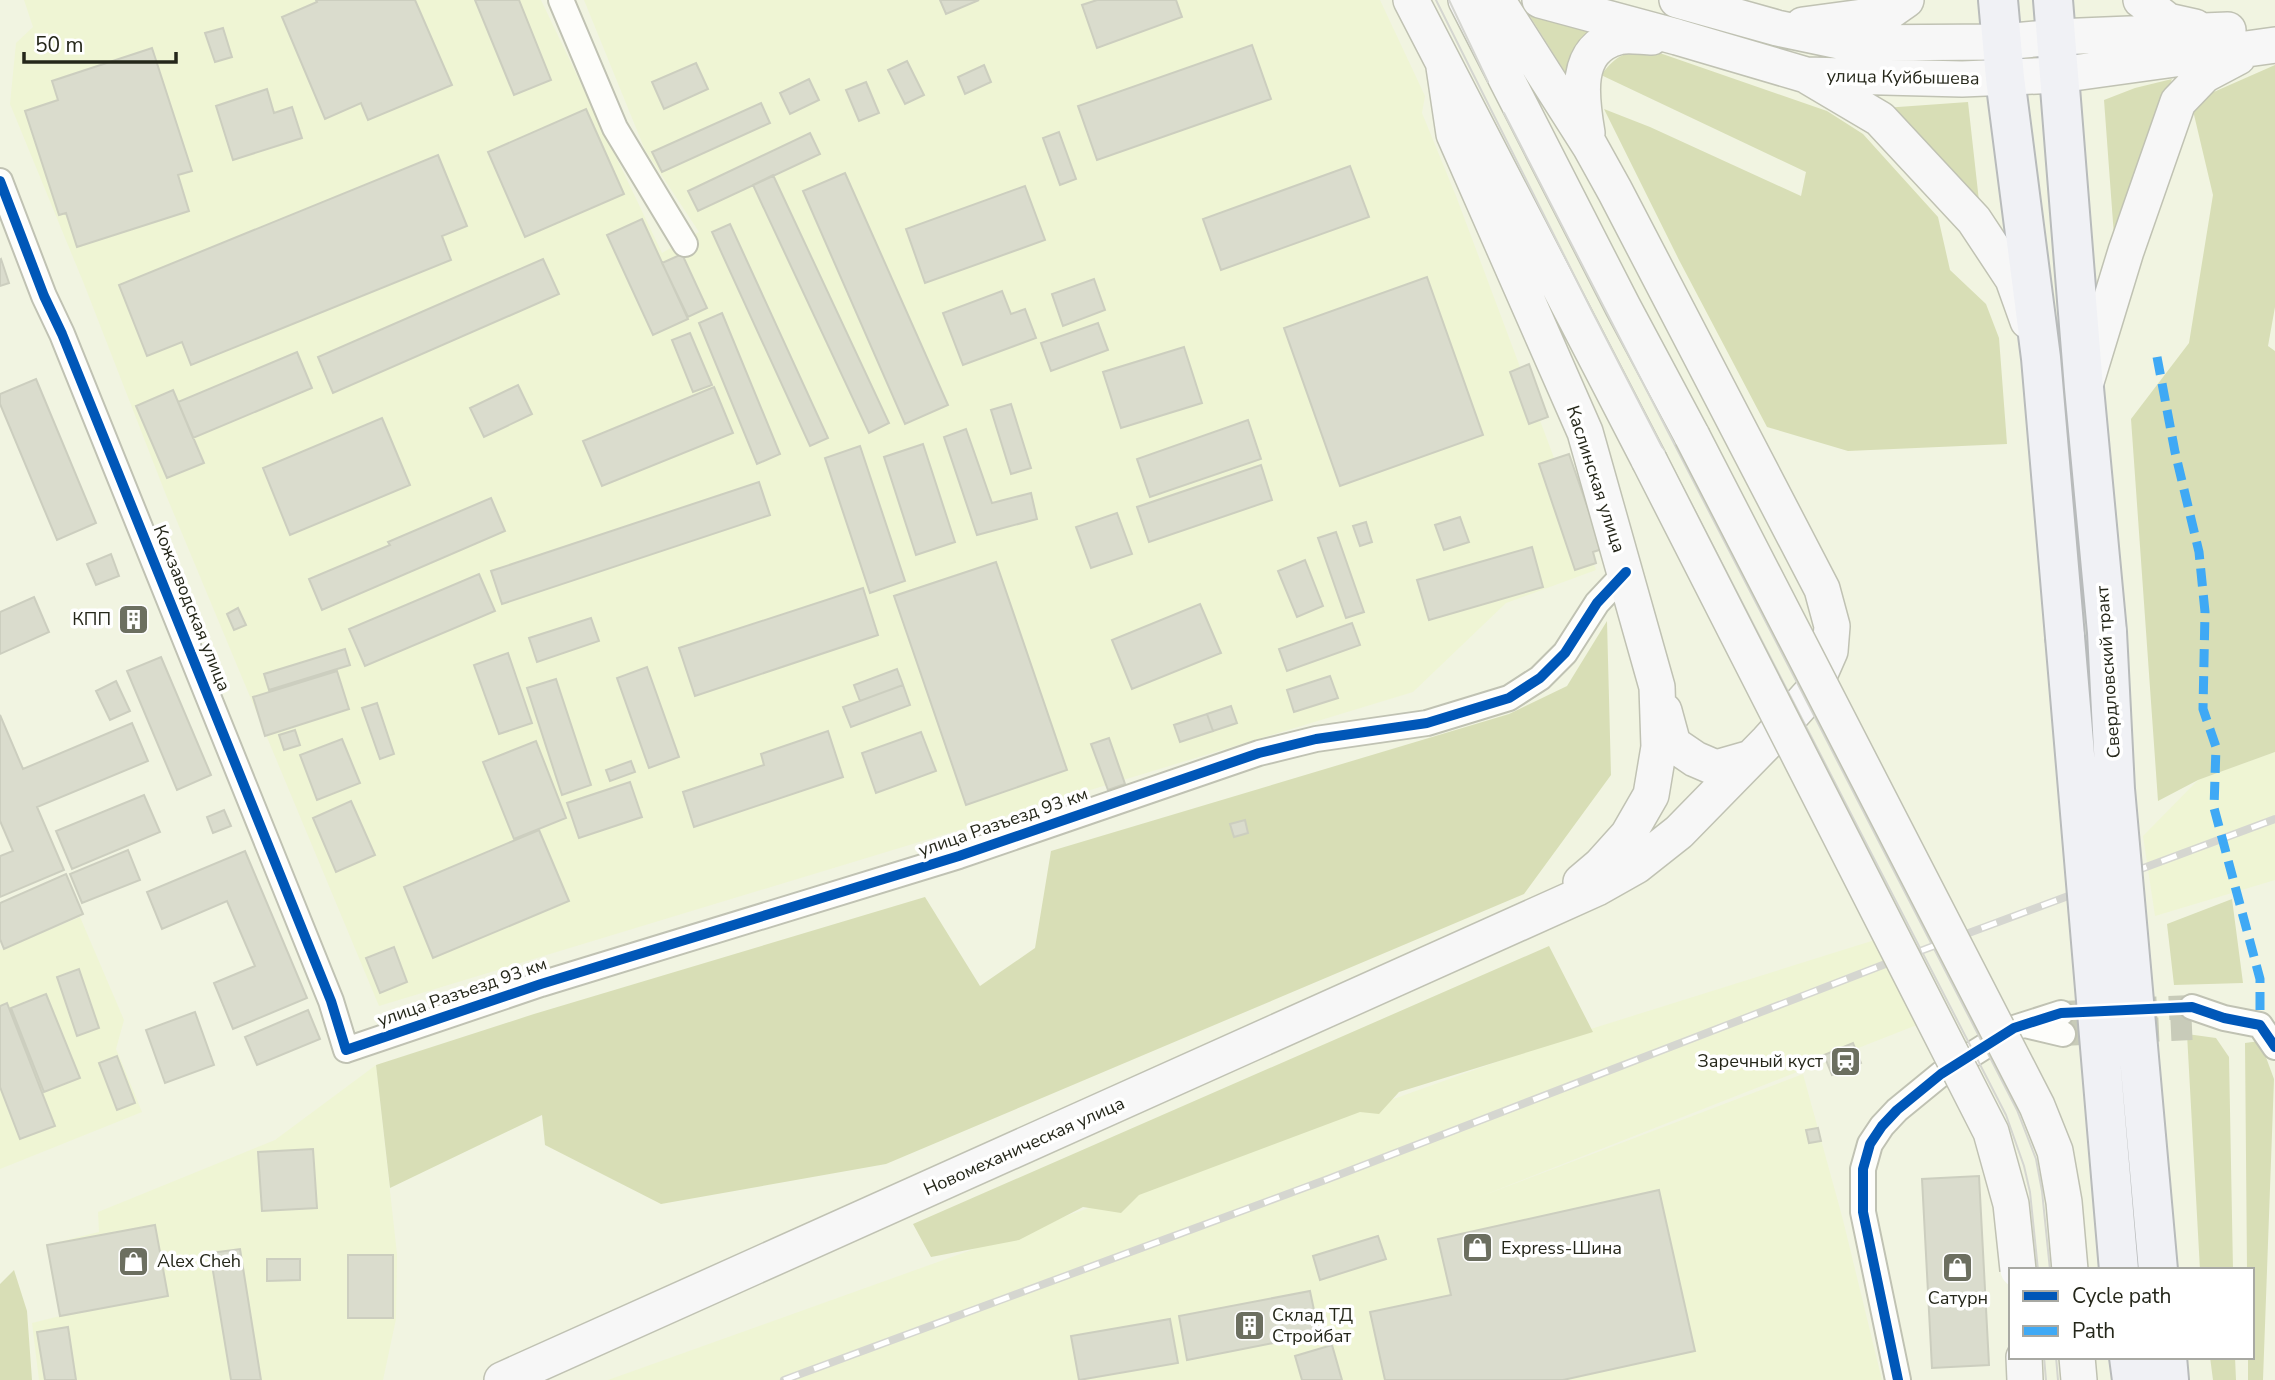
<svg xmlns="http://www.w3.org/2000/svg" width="2275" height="1380" font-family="'Nunito Sans',sans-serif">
	<rect width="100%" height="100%" fill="#f1f4e1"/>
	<!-- built -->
	<path fill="#eff5d4" d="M24,0H541L662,253L699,232L645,150L584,0H1380L1425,96L1422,113L1456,196L1596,570L1506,603L1413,692L379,1006L166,495L84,284L10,104L16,43L33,27Z
		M2275,752V880L2155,916L2143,836L2198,780Z
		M80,917L124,1020L116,1049L142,1112L0,1169V950Z
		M1878,939L1927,1021L1479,1197L1803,1074L1843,1220L1882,1380H608L1578,1033Z
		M376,1065L397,1254L396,1319L383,1380H39L32,1323L60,1316L46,1245L99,1232L98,1212L275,1140Z"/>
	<!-- green -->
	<path fill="#d8deb6" d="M1526,10L1607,31L1572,83Z
		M1651,50L1827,111L1863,134L1938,217L1950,270L1986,304L1999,338L2007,444L1848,451L1767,427L1679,260L1604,109L1650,127L1801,196L1806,172L1601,75C1617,55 1625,51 1651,50Z
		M2275,65V307L2268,346L2275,351V752L2198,780L2158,801L2131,419L2189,343L2213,195L2191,102Z
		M2172,79L2114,236L2104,100L2135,88Z
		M1968,102L1980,210L1884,108Z
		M1607,621L1611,775L1524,894L886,1164L661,1204L545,1145L542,1115L390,1188L376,1065L534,1014L925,897L980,986L1035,948L1051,851L1509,714L1567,686Z
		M2232,899L2243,983L2174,985L2167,924Z
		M1549,946L1593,1032L1399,1092L1379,1114L1360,1112L1139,1195L1121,1213L1083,1207L1019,1240L931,1257L913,1224Z
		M2187,1034L2216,1038L2229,1057L2233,1270H2200Z
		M2260,1041L2274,1079L2263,1380H2248V1357H2252V1270H2247L2245,1043Z
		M14,1270L27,1311L32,1380H0V1284Z
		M2210,1357H2235L2236,1380H2213Z"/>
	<!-- building -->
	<path fill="#dadccd" stroke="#cccebf" stroke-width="2" d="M316,0H415L452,85L368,120L361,103L325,119L282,17L317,2Z
		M475,0H519L551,80L514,95Z
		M940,0H979L946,14Z
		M1097,0H1176L1182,17L1097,48L1082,5Z
		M223,28L232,57L215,62L205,33Z
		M1252,45L1271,99L1097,160L1078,106Z
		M152,48L192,171L178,175L189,211L77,247L66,213L59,215L25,111L58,100L52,81Z
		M907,61L924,95L905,104L888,70Z
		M696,63L708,89L664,109L652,82Z
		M984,65L991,82L965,94L958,77Z
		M809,79L819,100L790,114L780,93Z
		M866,82L879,113L859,121L846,90Z
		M267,89L274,113L292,107L302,138L233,160L216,106Z
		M761,103L770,123L662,172L652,152Z
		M586,109L624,194L525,237L488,152Z
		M1059,132L1076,179L1060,185L1043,138Z
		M810,133L820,154L698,211L688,191Z
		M438,155L467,226L442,236L451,260L191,365L182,342L147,356L119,285Z
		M1350,166L1369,217L1221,270L1203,219Z
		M845,173L948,405L905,424L803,191Z
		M773,175L889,423L869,433L753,185Z
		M1025,186L1045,240L925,283L906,229Z
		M642,219L688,319L653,335L607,235Z
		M730,224L828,438L810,446L712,232Z
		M682,254L707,308L688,317L662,263Z
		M1,259L9,283L0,286V260Z
		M543,259L559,294L333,393L318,357Z
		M1427,277L1483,435L1340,486L1284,328Z
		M1094,279L1105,310L1063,326L1052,294Z
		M1002,291L1011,314L1025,309L1036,338L963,365L943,313Z
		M722,313L780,454L757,464L699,323Z
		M1098,323L1108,350L1051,371L1041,343Z
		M690,333L712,385L693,392L672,340Z
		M1184,347L1202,403L1121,428L1103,372Z
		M297,352L312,388L193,438L178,402Z
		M1529,364L1548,417L1529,424L1510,372Z
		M36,379L96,523L57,540L0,404V394Z
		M518,385L532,414L484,437L470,408Z
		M714,387L733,433L602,486L583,441Z
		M173,390L204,463L167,478L136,406Z
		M1011,404L1031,468L1011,474L991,410Z
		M382,418L410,485L290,535L263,468Z
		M1248,420L1261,459L1150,497L1137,459Z
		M966,429L992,503L1031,493L1037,519L977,535L944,437Z
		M923,444L955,542L916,555L884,457Z
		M860,446L905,581L870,593L825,458Z
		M1569,454L1602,549L1593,552L1596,563L1575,570L1539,464Z
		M1261,465L1272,500L1149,542L1137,507Z
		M759,482L770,515L502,604L491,571Z
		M491,498L505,531L322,610L309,579L390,545L388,542Z
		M1117,513L1132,554L1091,568L1076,527Z
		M1460,517L1469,542L1444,550L1435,525Z
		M1366,522L1372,542L1360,546L1353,526Z
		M1336,532L1364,612L1346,618L1318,538Z
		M1532,547L1543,587L1429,620L1417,580Z
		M111,554L119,576L96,585L87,564Z
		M1305,560L1323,606L1297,617L1278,571Z
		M996,562L1067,770L966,805L894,596Z
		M479,574L495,611L365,666L349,629Z
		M863,588L878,635L695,696L679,648Z
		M34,597L49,632L0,654V612Z
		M1200,604L1221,653L1132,689L1112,640Z
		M141,608L147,621L128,629L122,616Z
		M238,608L246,625L234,630L227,614Z
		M591,618L599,641L537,662L529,638Z
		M1352,623L1360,645L1287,671L1279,649Z
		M345,649L350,665L269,690L264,674Z
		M508,653L532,723L499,734L474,665Z
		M161,657L211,775L177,790L127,671Z
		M647,667L679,757L649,768L617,678Z
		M897,669L903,685L860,701L854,685Z
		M337,671L349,709L265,736L253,697Z
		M1330,676L1338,698L1294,712L1287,690Z
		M556,679L591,785L562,795L527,688Z
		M116,681L130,711L110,720L96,691Z
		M903,685L910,705L851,727L843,707Z
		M377,703L394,754L380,759L362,708Z
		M1231,706L1237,723L1213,731L1207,714Z
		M1207,714L1213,731L1180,742L1174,725Z
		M0,715L23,769L132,723L148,761L37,807L64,870L0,897V856L13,851L0,821Z
		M295,730L300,745L284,750L279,735Z
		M828,731L843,777L694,827L683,792L764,765L761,754Z
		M921,732L936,771L876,793L862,753Z
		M1109,738L1125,784L1108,790L1091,744Z
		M342,739L360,783L317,800L300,755Z
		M536,741L566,818L514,839L483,762Z
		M631,761L635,772L610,781L606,770Z
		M630,782L642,817L579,838L567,803Z
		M144,795L160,832L72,869L56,831Z
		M351,801L375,855L336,872L313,818Z
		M224,810L231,826L213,833L207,817Z
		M1245,820L1248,833L1234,837L1230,824Z
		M539,830L569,901L433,958L404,887Z
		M128,850L140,880L82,903L70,874Z
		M245,851L307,998L233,1029L214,983L255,966L227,901L162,929L147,892Z
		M66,874L83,914L4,949L0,939V903Z
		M394,947L407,982L380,993L366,958Z
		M79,969L99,1028L77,1036L57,977Z
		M46,994L80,1078L44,1092L11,1008Z
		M7,1003L55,1126L20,1139L0,1087V1006Z
		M308,1010L320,1039L257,1065L245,1037Z
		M195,1012L214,1065L165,1083L146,1030Z
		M1853,1043L1861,1063L1832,1075L1824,1055Z
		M117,1056L135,1103L117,1110L99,1063Z
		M1818,1128L1821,1141L1809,1143L1806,1130Z
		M313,1149L317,1208L262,1211L258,1152Z
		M1979,1176L1989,1365L1932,1368L1922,1179Z
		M1659,1190L1695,1351L1563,1380H1385L1370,1312L1451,1295L1438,1239Z
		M155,1225L168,1296L60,1316L47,1245Z
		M1378,1236L1386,1259L1320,1280L1313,1256Z
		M240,1249L261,1380H231L210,1253Z
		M348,1255H393V1318H348Z
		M267,1259H300V1280L267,1281Z
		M1310,1291L1319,1334L1187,1360L1179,1316Z
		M1170,1319L1178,1363L1079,1380L1071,1336Z
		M68,1327L76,1380H45L37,1332Z
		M1332,1345L1342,1380H1302L1295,1356Z"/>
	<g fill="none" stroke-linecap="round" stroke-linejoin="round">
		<!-- street-tunnel -->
		<path stroke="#c8cbb9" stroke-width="24" stroke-dasharray="24 12" stroke-linecap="butt" d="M2061,1013L2192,1007
			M2063,1034L2192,1028"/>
		<defs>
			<path id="street" d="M561,0L615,128L685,244
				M0,181L44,296L62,334L331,1001L346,1050L541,984L959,856L1259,753L1316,739L1427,723L1509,698L1540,678L1565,653L1597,603L1626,572
				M2192,1007L2224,1018L2260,1025L2275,1047
				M2025,1025L2063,1034
				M1898,1380L1863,1212V1169L1870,1144L1882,1126L1897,1110L1941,1074L2014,1028L2061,1013"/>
			<path id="secondary" d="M1411,0L1649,460
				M1466,0L1623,307L1692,436
				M1540,0L1677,37L1806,75L1962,79L2059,75L2275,45
				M1677,0L1777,28L1848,43L2003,42L2056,37L2228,30
				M2141,0L2168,21L2195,27
				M1803,25L1886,14L1906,0
				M1444,67L1454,134L1585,432L1657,687L1659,747L1651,795L1628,835L1601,865L1581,882
				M1809,77L1880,119L1974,220L2013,279L2028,321
				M1587,133C1581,98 1573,49 1618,37C1628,34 1642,37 1652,37
				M2086,382L2126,251L2178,102L2204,75L2238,57
				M1664,711L1673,744L1695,759L1716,768L1751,758
				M2024,1357L2025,1380
				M2077,1357L2079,1380
				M502,1380L1597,888L1636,866L1679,832L1768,741L1812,692L1830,651L1832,626L1822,589L1615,191L1590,146L1497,0"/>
			<path id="primary" d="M1998,0L2005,78L2041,358L2065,637
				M2053,0L2084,388L2107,632
				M2129,1357L2132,1380
				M2167,1357L2169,1380"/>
		</defs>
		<!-- street casing -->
		<use href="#street" stroke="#c0c2b3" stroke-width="28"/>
		<!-- secondary casing -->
		<use href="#secondary" stroke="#c0c2b3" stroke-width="38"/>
		<!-- primary casing -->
		<use href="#primary" stroke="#b8bbbb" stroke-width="42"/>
		<!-- street -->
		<use href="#street" stroke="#fdfdfa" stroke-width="24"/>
		<!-- secondary -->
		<use href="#secondary" stroke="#f7f7f7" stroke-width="35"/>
		<!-- primary -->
		<use href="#primary" stroke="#f0f1f5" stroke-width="38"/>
		<!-- tram -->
		<path stroke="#d5d6d0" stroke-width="2" d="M1436,0L1590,307L2006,1115L2024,1166L2030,1192L2038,1270
			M1449,0L1488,82
			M1504,113L2017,1110L2036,1159L2042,1191L2050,1270
			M2044,1357L2046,1380
			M2056,1357L2058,1380"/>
		<defs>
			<path id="rail" d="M784,1380L1328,1179L1888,963L2275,819"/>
		</defs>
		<!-- rail casing -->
		<use href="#rail" stroke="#d5d6d0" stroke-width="8"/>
		<!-- rail -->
		<use href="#rail" stroke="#fff" stroke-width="5" stroke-dasharray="16" stroke-linecap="butt"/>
		<defs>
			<path id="secondary-bridge" d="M1692,436L2037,1106L2055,1151L2064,1202L2070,1270
				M1649,460L1991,1132L2011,1204L2018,1270"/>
			<path id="primary-bridge" d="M2107,632L2115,789L2158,1270
				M2065,637L2119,1270"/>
		</defs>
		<!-- secondary-bridge casing -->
		<use href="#secondary-bridge" stroke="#c0c2b3" stroke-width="38" stroke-linecap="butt"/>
		<!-- primary-bridge casing -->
		<use href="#primary-bridge" stroke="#b8bbbb" stroke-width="42" stroke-linecap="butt"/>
		<!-- secondary-bridge -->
		<use href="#secondary-bridge" stroke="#f7f7f7" stroke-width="35"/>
		<!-- primary-bridge -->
		<use href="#primary-bridge" stroke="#f0f1f5" stroke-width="38"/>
		<!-- quiet -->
		<path stroke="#3fa9f5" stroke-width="9" stroke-dasharray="18 9" stroke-linecap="butt" d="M2157,357L2175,452L2199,552L2205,612L2203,709L2216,747L2214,808L2260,979V1025"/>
		<defs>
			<path id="cycleway" d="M0,181L44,296L62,334L331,1001L346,1050L541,984L959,856L1259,753L1316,739L1427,723L1509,698L1540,678L1565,653L1597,603L1626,572
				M1898,1380L1863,1212V1169L1870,1144L1882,1126L1897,1110L1941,1074L2014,1028L2061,1013L2192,1007L2224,1018L2260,1025L2275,1047"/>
		</defs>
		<!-- cycleway casing -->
		<use href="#cycleway" stroke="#fff" stroke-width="15"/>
		<!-- cycleway -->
		<use href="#cycleway" stroke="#0057b8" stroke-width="10"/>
	</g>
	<!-- icons -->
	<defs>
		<symbol id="building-square" viewBox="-11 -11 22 22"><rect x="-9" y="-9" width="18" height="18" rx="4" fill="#6c6f60" stroke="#fff"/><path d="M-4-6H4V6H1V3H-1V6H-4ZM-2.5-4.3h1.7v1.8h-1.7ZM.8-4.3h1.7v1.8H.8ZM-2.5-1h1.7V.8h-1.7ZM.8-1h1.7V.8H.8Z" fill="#fff"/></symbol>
		<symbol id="station-square" viewBox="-11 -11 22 22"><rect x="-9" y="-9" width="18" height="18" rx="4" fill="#6c6f60" stroke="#fff"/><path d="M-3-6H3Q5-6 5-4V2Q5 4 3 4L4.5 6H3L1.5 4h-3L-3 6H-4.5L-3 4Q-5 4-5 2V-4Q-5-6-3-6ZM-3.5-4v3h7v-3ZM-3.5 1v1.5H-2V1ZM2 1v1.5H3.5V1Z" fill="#fff"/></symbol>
		<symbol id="shop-square" viewBox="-11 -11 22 22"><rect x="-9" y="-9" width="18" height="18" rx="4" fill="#6c6f60" stroke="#fff"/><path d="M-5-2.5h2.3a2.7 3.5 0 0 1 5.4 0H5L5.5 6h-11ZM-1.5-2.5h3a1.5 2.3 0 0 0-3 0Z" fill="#fff"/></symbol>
	</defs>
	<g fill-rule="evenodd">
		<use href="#building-square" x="116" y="602" width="35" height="35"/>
		<use href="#station-square" x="1828" y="1044" width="35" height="35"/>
		<use href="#shop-square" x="1460" y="1230" width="35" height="35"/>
		<use href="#shop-square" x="116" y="1244" width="35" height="35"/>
		<use href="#shop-square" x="1940" y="1250" width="35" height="35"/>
		<use href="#building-square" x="1232" y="1308" width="35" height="35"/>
	</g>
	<g text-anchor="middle" stroke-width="7" stroke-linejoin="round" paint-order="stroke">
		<!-- street labels -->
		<g font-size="18" fill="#25271a" stroke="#fff">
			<text transform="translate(1903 77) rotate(1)" y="6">улица Куйбышева</text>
			<text transform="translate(1596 479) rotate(72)" y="6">Каслинская улица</text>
			<text transform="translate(192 608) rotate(68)" y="6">Кожзаводская улица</text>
			<text transform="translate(2108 672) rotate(-94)" y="6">Свердловский тракт</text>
			<text transform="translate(1003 822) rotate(-19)" y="6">улица Разъезд 93 км</text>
			<text transform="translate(462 992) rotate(-19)" y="6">улица Разъезд 93 км</text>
			<text transform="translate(1024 1146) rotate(-24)" y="6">Новомеханическая улица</text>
		</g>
		<!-- poi labels -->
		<g font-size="18" fill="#25271a" stroke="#fff" text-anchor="start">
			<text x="111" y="625" text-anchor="end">КПП</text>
			<text x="1823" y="1067" text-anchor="end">Заречный куст</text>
			<text x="1501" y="1254">Express-Шина</text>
			<text x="157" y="1267">Alex Cheh</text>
			<text x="1958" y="1304" text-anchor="middle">Сатурн</text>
			<text x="1272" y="1321">Склад ТД<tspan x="1272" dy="21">Стройбат</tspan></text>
		</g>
	</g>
	<!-- legend -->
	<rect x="2009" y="1268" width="245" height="91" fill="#ffffff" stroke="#a8a9a3" stroke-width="2"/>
	<rect x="2023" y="1291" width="35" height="10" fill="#0057b8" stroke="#a8a9a3" stroke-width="2"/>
	<text x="2072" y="1303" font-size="21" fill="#25271a">Cycle path</text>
	<rect x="2023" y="1326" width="35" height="10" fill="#3fa9f5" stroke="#a8a9a3" stroke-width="2"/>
	<text x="2072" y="1338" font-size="21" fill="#25271a">Path</text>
	<!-- scale -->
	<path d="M24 52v10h152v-10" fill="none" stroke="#25271a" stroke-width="3.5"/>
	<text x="35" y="52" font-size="21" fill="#25271a" stroke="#ffffff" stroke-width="5" paint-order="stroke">50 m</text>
</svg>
